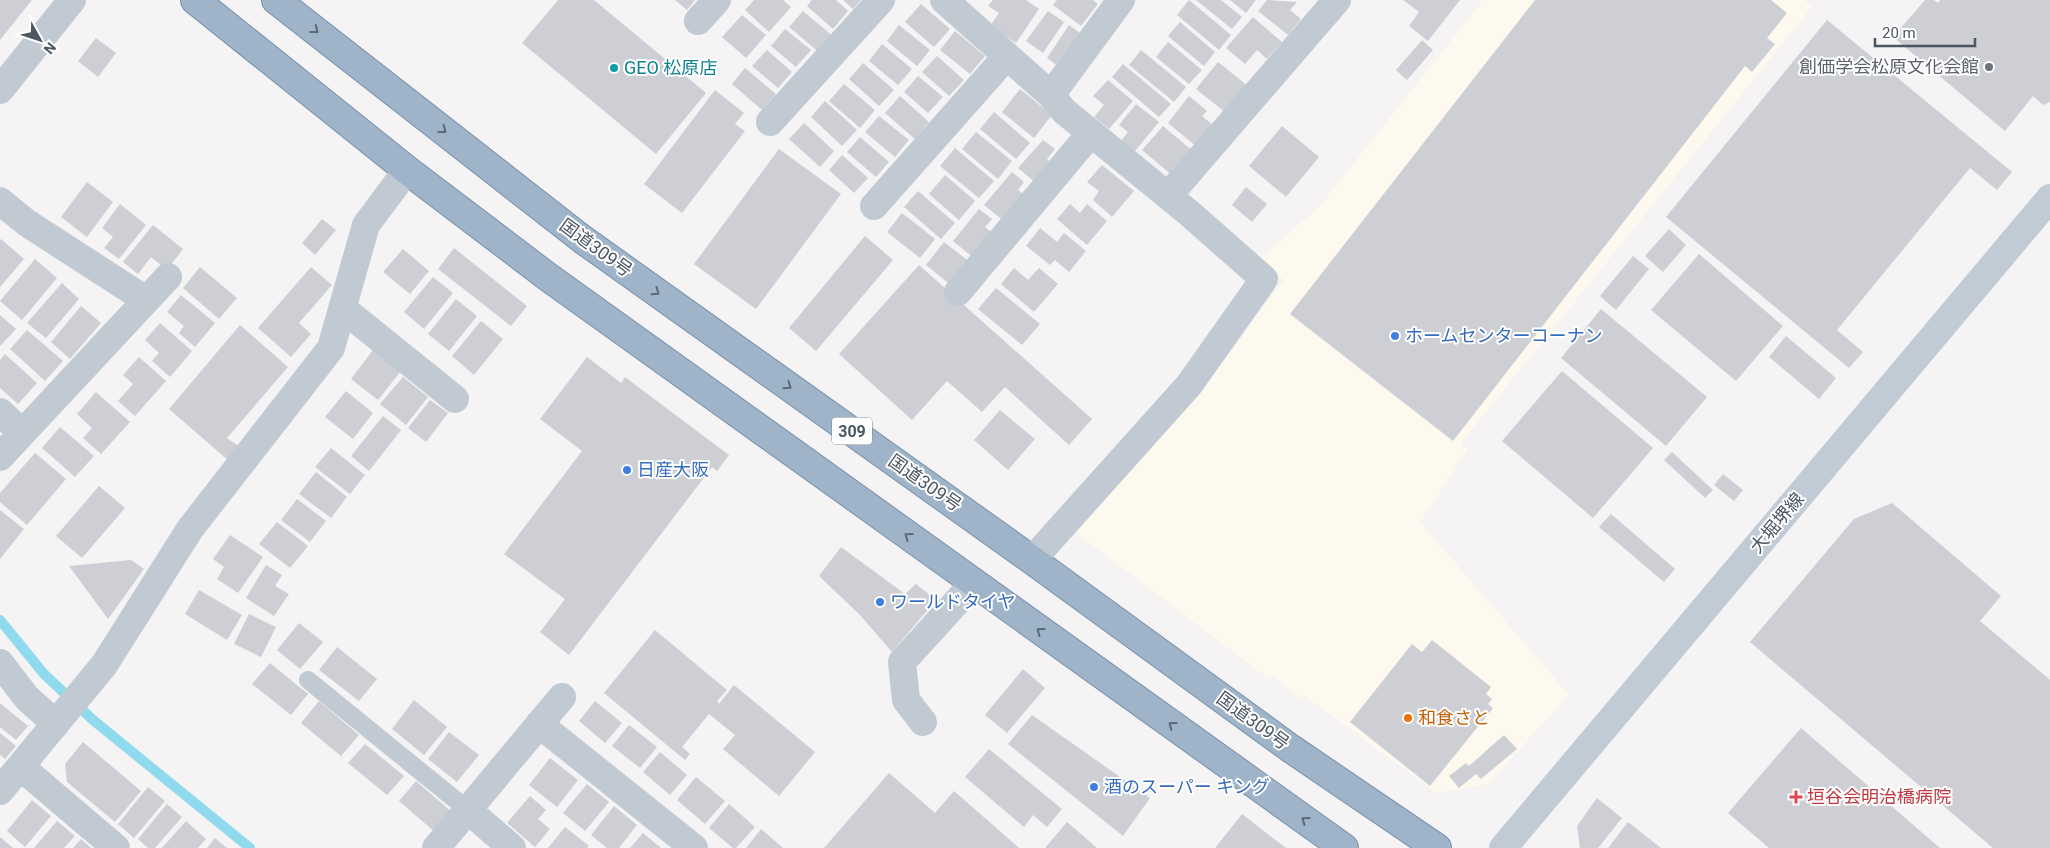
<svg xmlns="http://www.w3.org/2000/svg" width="2050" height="848" font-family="Roboto,'Noto Sans JP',sans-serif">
	<rect width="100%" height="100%" fill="#f5f3f3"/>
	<!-- commercial -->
	<path fill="#fdf9ef" d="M1483,0H1804L1812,7L1461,443L1468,449L1420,522L1569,695L1488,784L1437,793L1305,696L1302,699L1272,676L1269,679L1071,529L1201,391L1284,280L1261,258L1320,206Z"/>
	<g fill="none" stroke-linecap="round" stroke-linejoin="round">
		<!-- stream -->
		<path stroke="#90daee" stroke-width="10" d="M0,620L44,674L93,720L250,848"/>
	</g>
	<!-- building -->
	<path fill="#cdcfd5" d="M0,0H32L0,40Z
		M558,0H594L706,93L656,154L522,43Z
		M675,0H695L687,10Z
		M754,0H783L791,7L769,32L745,10Z
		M812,0H836L848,11L833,29L807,6Z
		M843,0H861L853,9Z
		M993,0H1026L1039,9L1016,43L990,26L999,13L988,6Z
		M1057,0H1093L1098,4L1081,26L1053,5Z
		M1189,0L1231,35L1219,50L1177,15Z
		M1196,0H1221L1242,17L1232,29Z
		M1230,0H1256L1246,13Z
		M1267,0L1297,2L1290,10L1301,19L1288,35L1258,11Z
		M1403,0H1460L1428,41L1409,26L1419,12Z
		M1535,0H1771L1787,13L1767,38L1775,44L1752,72L1745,66L1453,441L1290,314Z
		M1925,0H1934L1938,3L1940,0H2050V102L2043,105L2033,96L2005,131L1893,37Z
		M921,4L950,29L934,47L905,22Z
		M803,11L835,38L821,54L789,27Z
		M1048,11L1064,22L1043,53L1026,41Z
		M742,15L766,35L746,58L722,37Z
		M1253,17L1282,42L1267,59L1257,50L1245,64L1226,48Z
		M1827,20L2012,172L1997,190L1970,168L1837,330L1863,352L1849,368L1666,217Z
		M1180,22L1215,52L1204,66L1168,36Z
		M899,25L930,50L917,66L887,41Z
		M1069,25L1084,36L1062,69L1047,58Z
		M785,29L811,50L796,67L771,46Z
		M955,31L985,56L970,74L940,50Z
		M96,38L116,53L98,77L78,61Z
		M1422,40L1433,50L1407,80L1396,70Z
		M1168,42L1202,70L1189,84L1156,57Z
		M882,44L912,69L898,85L869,61Z
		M767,50L792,72L778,88L752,66Z
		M1141,50L1186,87L1174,102L1129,65Z
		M937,56L964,80L949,96L922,72Z
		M1218,62L1248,86L1226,113L1196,89Z
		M863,63L894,90L879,106L849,79Z
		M1123,64L1171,104L1159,117L1112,77Z
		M745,68L776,94L762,110L732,84Z
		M918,76L943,97L928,113L904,92Z
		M1108,80L1133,101L1109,129L1094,117L1104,105L1093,96Z
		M844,84L875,110L860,128L829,101Z
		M1020,89L1052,115L1034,138L1002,112Z
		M715,90L744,113L735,124L745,131L682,213L644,184Z
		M900,96L929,122L915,139L885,113Z
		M1189,96L1207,111L1202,116L1214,126L1197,147L1168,123Z
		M825,101L857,130L842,146L811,117Z
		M1136,104L1159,122L1134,152L1121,141L1128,132L1119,125Z
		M994,112L1030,143L1016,159L980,129Z
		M879,116L909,140L895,157L865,132Z
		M804,123L834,151L820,167L789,139Z
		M1163,126L1194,152L1173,176L1142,150Z
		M1282,126L1319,157L1286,197L1249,166Z
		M976,132L1012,161L998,179L962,149Z
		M860,137L889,162L876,177L847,152Z
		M1043,140L1055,149L1047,159L1054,165L1037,184L1018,168Z
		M955,148L994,181L979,198L940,166Z
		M779,149L841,194L756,309L694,264Z
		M842,155L868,178L854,193L829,170Z
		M1102,165L1134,191L1112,217L1093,200L1099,191L1087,182Z
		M1012,172L1024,182L1018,190L1027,197L1005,222L984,205Z
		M945,175L975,201L959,220L929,194Z
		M87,182L113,202L87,237L61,217Z
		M1246,187L1267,204L1252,222L1232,205Z
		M918,191L955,223L941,239L904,207Z
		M120,204L146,225L119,259L104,248L113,237L102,228Z
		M1070,204L1080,213L1087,204L1107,221L1087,245L1057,219Z
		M979,209L992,219L985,227L995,235L975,259L953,241Z
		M902,213L935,239L920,258L887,232Z
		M322,219L336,230L315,255L302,243Z
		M153,225L183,249L167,270L151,257L138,274L123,262Z
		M1040,228L1057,242L1064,233L1086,251L1069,272L1055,260L1050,265L1026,246Z
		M1669,229L1686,245L1663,272L1645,256Z
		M865,236L893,260L816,351L789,328Z
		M1,239L24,259L0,287V240Z
		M944,242L971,263L952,286L926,265Z
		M454,248L527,306L511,326L438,269Z
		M403,249L429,271L410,294L383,272Z
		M1699,254L1783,326L1736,381L1651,310Z
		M1633,256L1649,269L1616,310L1600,296Z
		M35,259L57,278L22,320L0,301Z
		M919,265L1092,419L1069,445L1005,387L982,412L947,381L912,420L839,354Z
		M200,267L237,298L219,319L183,288Z
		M311,267L332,285L299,323L311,334L291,357L258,328Z
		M1014,268L1028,280L1039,268L1058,284L1034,312L1001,284Z
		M433,277L453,293L424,329L404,312Z
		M62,283L79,299L46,338L27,323Z
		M996,288L1040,324L1022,345L978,309Z
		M181,295L215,323L195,347L179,333L184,326L167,312Z
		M456,299L477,316L449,351L428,334Z
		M81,306L101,323L70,359L51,342Z
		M1601,309L1707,397L1666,446L1561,358Z
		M0,315L16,329L0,346Z
		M481,321L503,339L474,375L452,356Z
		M160,323L192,351L170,377L152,361L159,353L145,340Z
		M240,325L288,367L227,438L241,448L229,461L169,409Z
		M27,330L63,361L45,381L10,349Z
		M1786,336L1836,378L1819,399L1769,357Z
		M373,350L401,371L378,400L351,379Z
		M5,354L37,383L18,404L0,388V360Z
		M139,357L166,381L135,416L118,401L133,384L123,375Z
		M587,357L621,383L625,377L729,455L717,471L712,467L569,655L540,632L565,599L504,554L582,451L540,419Z
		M1562,371L1653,448L1593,518L1502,441Z
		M403,377L428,397L406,425L380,404Z
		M346,391L373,413L353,439L325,417Z
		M96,392L130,422L101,454L83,438L92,428L77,414Z
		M430,400L448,413L426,442L408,428Z
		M1000,410L1035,439L1008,470L974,440Z
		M383,416L401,430L369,471L351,456Z
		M60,427L94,456L75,477L42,448Z
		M331,448L365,475L350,494L315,467Z
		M1672,452L1713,490L1705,498L1664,460Z
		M35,453L66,479L27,525L0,502V493Z
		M316,472L347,497L331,518L299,494Z
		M1723,474L1743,490L1734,501L1714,485Z
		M99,486L125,508L82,558L56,536Z
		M297,499L326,521L310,542L281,520Z
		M1892,503L2001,596L1980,621L2050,680V848H1993L1750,642L1854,519Z
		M0,510L24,529L0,559Z
		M1611,514L1675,569L1664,582L1599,527Z
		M277,522L308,546L290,568L259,544Z
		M230,535L263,557L238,593L217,579L224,567L213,559Z
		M841,547L905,594L916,584L936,600L892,652L860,615L819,576Z
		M131,560L144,569L108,619L69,566Z
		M266,565L282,575L275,586L289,594L274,616L246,598Z
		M199,590L242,615L227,640L185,614Z
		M249,614L276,627L261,657L234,644Z
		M299,623L323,642L300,669L277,650Z
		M655,630L727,690L717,701L719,704L734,685L815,752L779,796L723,749L735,735L709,714L682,747L690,754L685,760L604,693Z
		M1432,640L1491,687L1486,694L1492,699L1488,704L1493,708L1430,786L1350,722L1412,644L1422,652Z
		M337,647L377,679L359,701L319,670Z
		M270,663L308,694L291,715L252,684Z
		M1023,669L1045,688L1007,733L985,715Z
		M414,700L447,727L424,755L392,729Z
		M319,701L359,735L341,756L301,723Z
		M595,701L622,723L605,743L579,721Z
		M0,703L28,726L16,740L0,727Z
		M1032,715L1150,798L1123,836L1008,744Z
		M629,725L657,747L640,768L612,746Z
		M1801,728L1940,848H1769L1728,813Z
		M449,732L479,755L457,782L428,759Z
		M0,733L16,746L5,759L0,755Z
		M1504,735L1517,749L1481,779L1476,774L1459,788L1449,776L1466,763L1469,766Z
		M83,742L141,791L115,822L67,782L65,764Z
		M365,744L404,776L387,795L348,763Z
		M989,749L1062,809L1047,827L1033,815L1024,827L965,777Z
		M660,752L687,775L670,795L643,772Z
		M550,758L578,780L557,807L529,785Z
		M889,773L935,813L954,791L1019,848H824Z
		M696,777L725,801L705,824L677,800Z
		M416,781L453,813L436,833L399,801Z
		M587,784L609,802L585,831L563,813Z
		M148,787L165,801L134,838L118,824Z
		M530,796L546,810L538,819L550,829L535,847L507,823Z
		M1597,798L1622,818L1598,848H1580L1577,826Z
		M32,800L51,816L25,847L7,831Z
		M167,804L182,817L155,848H148L138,839Z
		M729,804L755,827L736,848H733L709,828Z
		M614,806L637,825L619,848H607L591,835Z
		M1242,814L1286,848H1215Z
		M57,821L75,836L64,848H34Z
		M186,821L206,839L198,848H162Z
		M1067,822L1097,848H1045Z
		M1628,822L1661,848H1608Z
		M565,827L589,846L587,848H548Z
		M761,829L783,848H746Z
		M643,833L661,848H630Z
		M0,837L13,848H0Z
		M215,838L227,848H207Z
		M81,839L91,848H73Z"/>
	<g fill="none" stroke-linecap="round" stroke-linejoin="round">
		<defs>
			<path id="trunk" d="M195,0L407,170L548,277L1344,848
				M276,0L582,239L1032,560L1290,748L1437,848"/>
		</defs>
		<!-- trunk casing -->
		<use href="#trunk" stroke="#7690ad" stroke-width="30"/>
		<!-- service -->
		<path stroke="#c1cad2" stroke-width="18" d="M308,680L468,810"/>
		<!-- minor -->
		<path stroke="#c1cad2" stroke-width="28" d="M944,0L1051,95L1064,111L1189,213L1264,279L1189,385L1032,560
			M698,21L717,0
			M0,90L72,0
			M1051,95L1121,0
			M770,122L881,0
			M1168,196L1337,0
			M0,201L27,223L146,300
			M874,206L1006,57
			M958,292L1090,134
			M342,308L455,399
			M0,412L22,433
			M0,457L168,277
			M0,663L27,698L56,724
			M923,722L906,700L902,662L974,583
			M539,724L694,848
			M21,767L116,848
			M0,791L104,665L190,529L331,348L366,225L407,170
			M468,810L512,848
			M436,848L562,697"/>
		<!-- secondary -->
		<path stroke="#c1cbd6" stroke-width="28" d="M1503,848L2050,198"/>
		<!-- trunk -->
		<use href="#trunk" stroke="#9fb4c9" stroke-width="28"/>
	</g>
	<!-- one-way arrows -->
	<defs><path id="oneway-chevron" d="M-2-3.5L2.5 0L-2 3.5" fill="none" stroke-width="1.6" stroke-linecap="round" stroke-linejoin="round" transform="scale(1.25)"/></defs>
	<g stroke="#5b6976">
		<use href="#oneway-chevron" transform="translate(315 30) rotate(38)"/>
		<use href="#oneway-chevron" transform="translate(443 130) rotate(38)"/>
		<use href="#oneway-chevron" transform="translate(656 292) rotate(35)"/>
		<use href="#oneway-chevron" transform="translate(788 386) rotate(35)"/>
		<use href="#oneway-chevron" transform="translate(908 536) rotate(-144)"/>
		<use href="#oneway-chevron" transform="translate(1040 631) rotate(-144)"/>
		<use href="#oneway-chevron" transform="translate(1172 725) rotate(-144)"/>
		<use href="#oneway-chevron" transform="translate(1305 820) rotate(-144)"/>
	</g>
	<!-- markers -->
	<circle fill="#6b7280" stroke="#fff" stroke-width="2" cx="1989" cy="67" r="5"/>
	<circle fill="#0f9aa8" stroke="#fff" stroke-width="2" cx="614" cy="68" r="5"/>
	<g fill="#3f7fe0" stroke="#fff" stroke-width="2">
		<circle cx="1395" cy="336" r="5"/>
		<circle cx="627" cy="470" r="5"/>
		<circle cx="880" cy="602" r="5"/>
		<circle cx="1094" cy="787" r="5"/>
	</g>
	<circle fill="#e8710a" stroke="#fff" stroke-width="2" cx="1408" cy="718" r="5"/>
	<path fill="#e0444e" stroke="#fff" stroke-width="2" d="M1793.5 789.5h5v5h5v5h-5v5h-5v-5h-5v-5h5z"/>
	<g text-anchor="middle" stroke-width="4" stroke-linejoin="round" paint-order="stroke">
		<!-- shield labels -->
		<rect fill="#fff" stroke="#808990" stroke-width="1" x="832" y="417.5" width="40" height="27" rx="4"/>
		<g font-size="16" font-weight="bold" fill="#4a5661">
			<text x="852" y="437">309</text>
		</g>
		<!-- worship labels -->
		<g font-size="18" fill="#5b616d" stroke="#fff" text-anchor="end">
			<text x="1979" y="73">創価学会松原文化会館</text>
		</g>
		<!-- culture labels -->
		<g font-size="18" fill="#0d838f" stroke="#fff" text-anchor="start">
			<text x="624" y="74">GEO 松原店</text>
		</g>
		<!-- street labels -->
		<g font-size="18" fill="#4a5661" stroke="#fff">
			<text transform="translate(596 248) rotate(36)" y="6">国道309号</text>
			<text transform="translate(925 483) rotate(35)" y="6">国道309号</text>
			<text transform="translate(1777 523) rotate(-50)" y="6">大堀堺線</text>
			<text transform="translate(1253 721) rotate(36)" y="6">国道309号</text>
		</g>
		<!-- shop labels -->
		<g font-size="18" fill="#366cbe" stroke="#fff" text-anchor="start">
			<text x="1405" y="342">ホームセンターコーナン</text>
			<text x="637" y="476">日産大阪</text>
			<text x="890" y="608">ワールドタイヤ</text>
			<text x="1104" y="793">酒のスーパー キング</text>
		</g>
		<!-- food labels -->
		<g font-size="18" fill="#c56008" stroke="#fff" text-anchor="start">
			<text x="1418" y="724">和食さと</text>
		</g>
		<!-- health labels -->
		<g font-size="18" fill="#be3a42" stroke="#fff" text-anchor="start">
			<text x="1807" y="803">垣谷会明治橋病院</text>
		</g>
	</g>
	<!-- north arrow -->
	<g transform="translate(40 40) rotate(130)" stroke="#ffffff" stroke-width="4" paint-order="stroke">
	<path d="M0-4L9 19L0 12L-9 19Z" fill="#4a5661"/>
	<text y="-8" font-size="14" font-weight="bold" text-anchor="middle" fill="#4a5661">N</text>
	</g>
	<!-- scale -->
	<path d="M1875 38v8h100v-8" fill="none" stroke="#4a5661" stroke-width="2.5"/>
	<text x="1882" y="38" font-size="15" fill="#4a5661" stroke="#ffffff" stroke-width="4" paint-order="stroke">20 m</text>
</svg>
